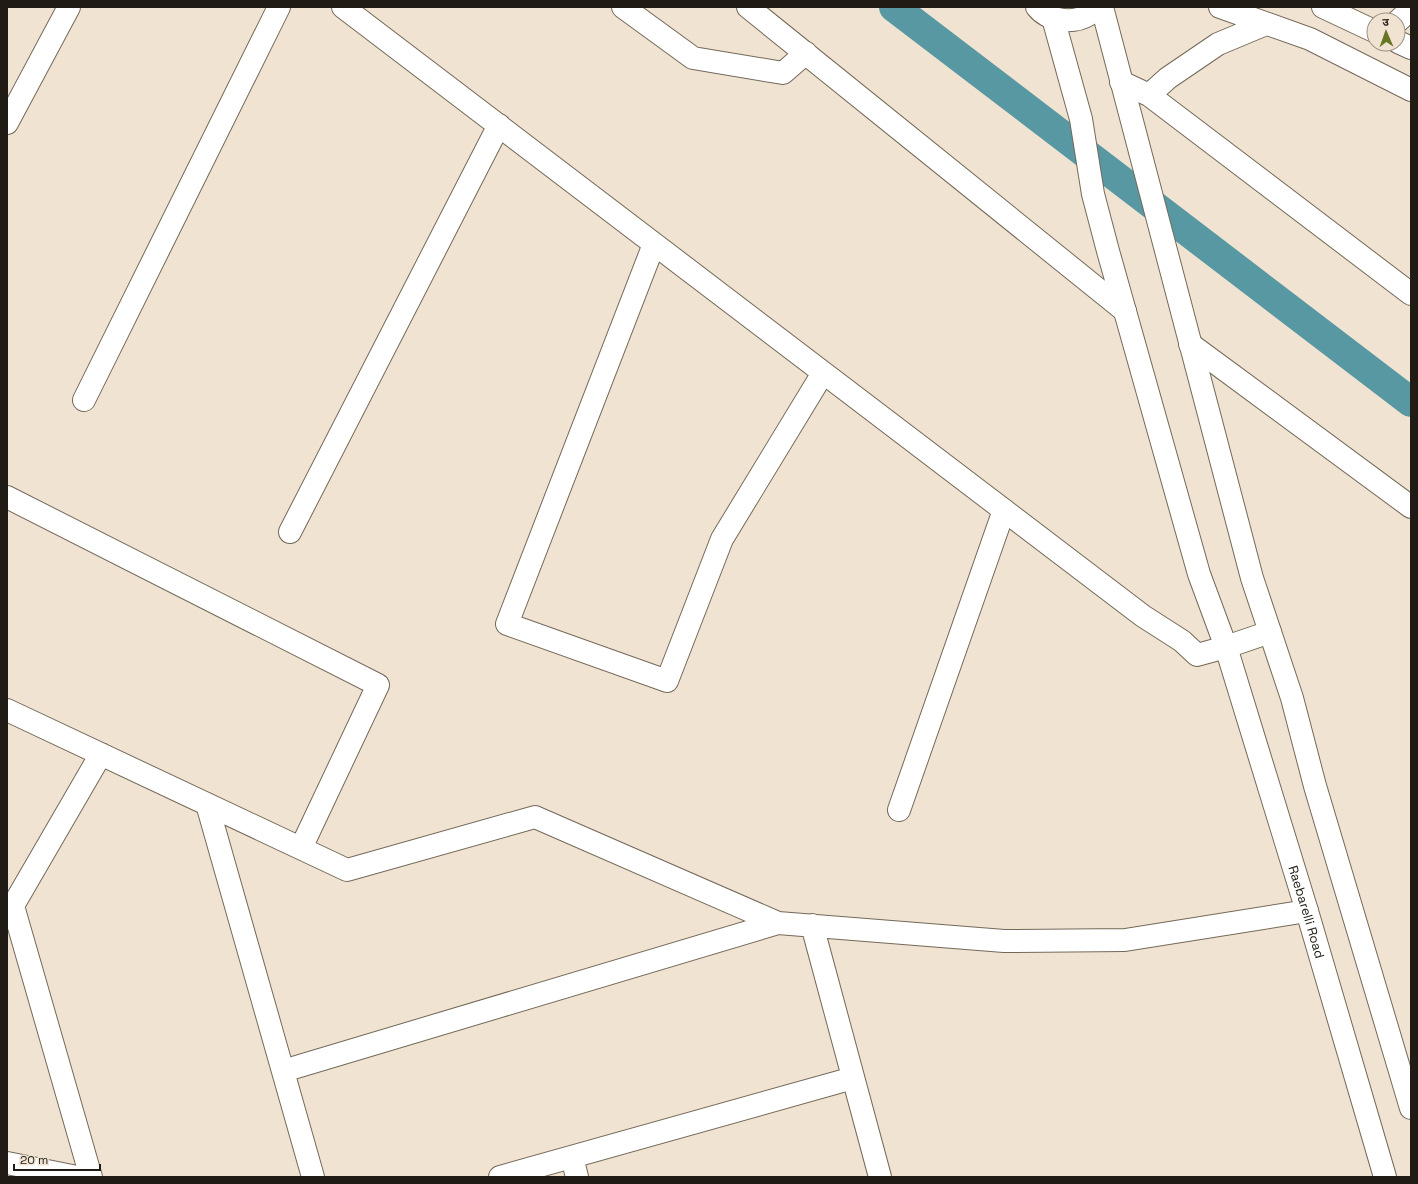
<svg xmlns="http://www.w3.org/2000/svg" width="1418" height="1184" font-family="'Space Grotesk','Noto Sans Devanagari',sans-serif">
	<rect width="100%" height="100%" fill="#f0e3d1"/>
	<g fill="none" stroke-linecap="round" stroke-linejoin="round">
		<!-- canal -->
		<path stroke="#5898a3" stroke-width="30" d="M894,7L1411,402"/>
		<defs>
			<path id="street" d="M343,7L1143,616L1182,641L1197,655L1226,647L1270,632
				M623,7L693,58L783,73L806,53
				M1398,21L1411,9
				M7,123L69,7
				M654,244L507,624L667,681L722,539L823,373
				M1190,344L1411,507
				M84,400L279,7
				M7,497L378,685L301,848
				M290,532L499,125
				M7,710L347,870L535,817L778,923L1004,941L1125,940L1307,911
				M207,804L313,1177
				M899,810L1004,510
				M13,906L91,1177
				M7,916L101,754
				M812,925L880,1177
				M283,1071L778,923
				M572,1157L577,1177
				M7,1163L77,1177
				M500,1177L853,1078"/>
			<path id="secondary" d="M748,7L1125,311
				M1220,7L1310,39L1411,90
				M1323,7L1374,31
				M1398,42L1411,48
				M1121,82L1149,95L1411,294
				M1149,95L1168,78L1218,44L1266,24"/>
			<g id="primary">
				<path d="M1037,7C1048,21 1073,24 1088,15C1092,13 1095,10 1098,7"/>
				<path d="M1102,7L1252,578L1292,698L1315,786L1411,1108"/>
				<path id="s1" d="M1053,18L1081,119L1093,194L1108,251L1199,574L1226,647L1307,911L1385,1177"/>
			</g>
		</defs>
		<!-- street casing -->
		<use href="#street" stroke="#746959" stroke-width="24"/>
		<!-- secondary casing -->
		<use href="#secondary" stroke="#746959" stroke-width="24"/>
		<!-- primary casing -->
		<use href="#primary" stroke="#746959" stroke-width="24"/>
		<!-- street -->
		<use href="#street" stroke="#fff" stroke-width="22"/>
		<!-- secondary -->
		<use href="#secondary" stroke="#fff" stroke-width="22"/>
		<!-- primary -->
		<use href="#primary" stroke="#fff" stroke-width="22"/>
	</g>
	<g text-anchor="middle" stroke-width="3.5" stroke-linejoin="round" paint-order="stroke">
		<!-- street labels -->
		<g font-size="13" fill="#201b15" stroke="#f0e3d1">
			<text dy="5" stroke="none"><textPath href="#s1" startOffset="930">Raebarelli Road</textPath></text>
		</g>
	</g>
	<!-- border -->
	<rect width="1418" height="1184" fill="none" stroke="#201b15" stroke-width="16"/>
	<!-- north arrow -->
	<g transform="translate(1386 32) rotate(358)"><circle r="19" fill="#f0e3d1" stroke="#9d9386"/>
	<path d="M0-3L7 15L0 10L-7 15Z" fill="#677623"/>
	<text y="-6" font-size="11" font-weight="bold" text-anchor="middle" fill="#201b15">उ</text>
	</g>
	<!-- scale -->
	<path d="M14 1164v6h86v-6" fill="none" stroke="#201b15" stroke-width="2"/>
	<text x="20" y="1164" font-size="12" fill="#201b15" stroke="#f0e3d1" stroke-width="3" paint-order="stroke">20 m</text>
</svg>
